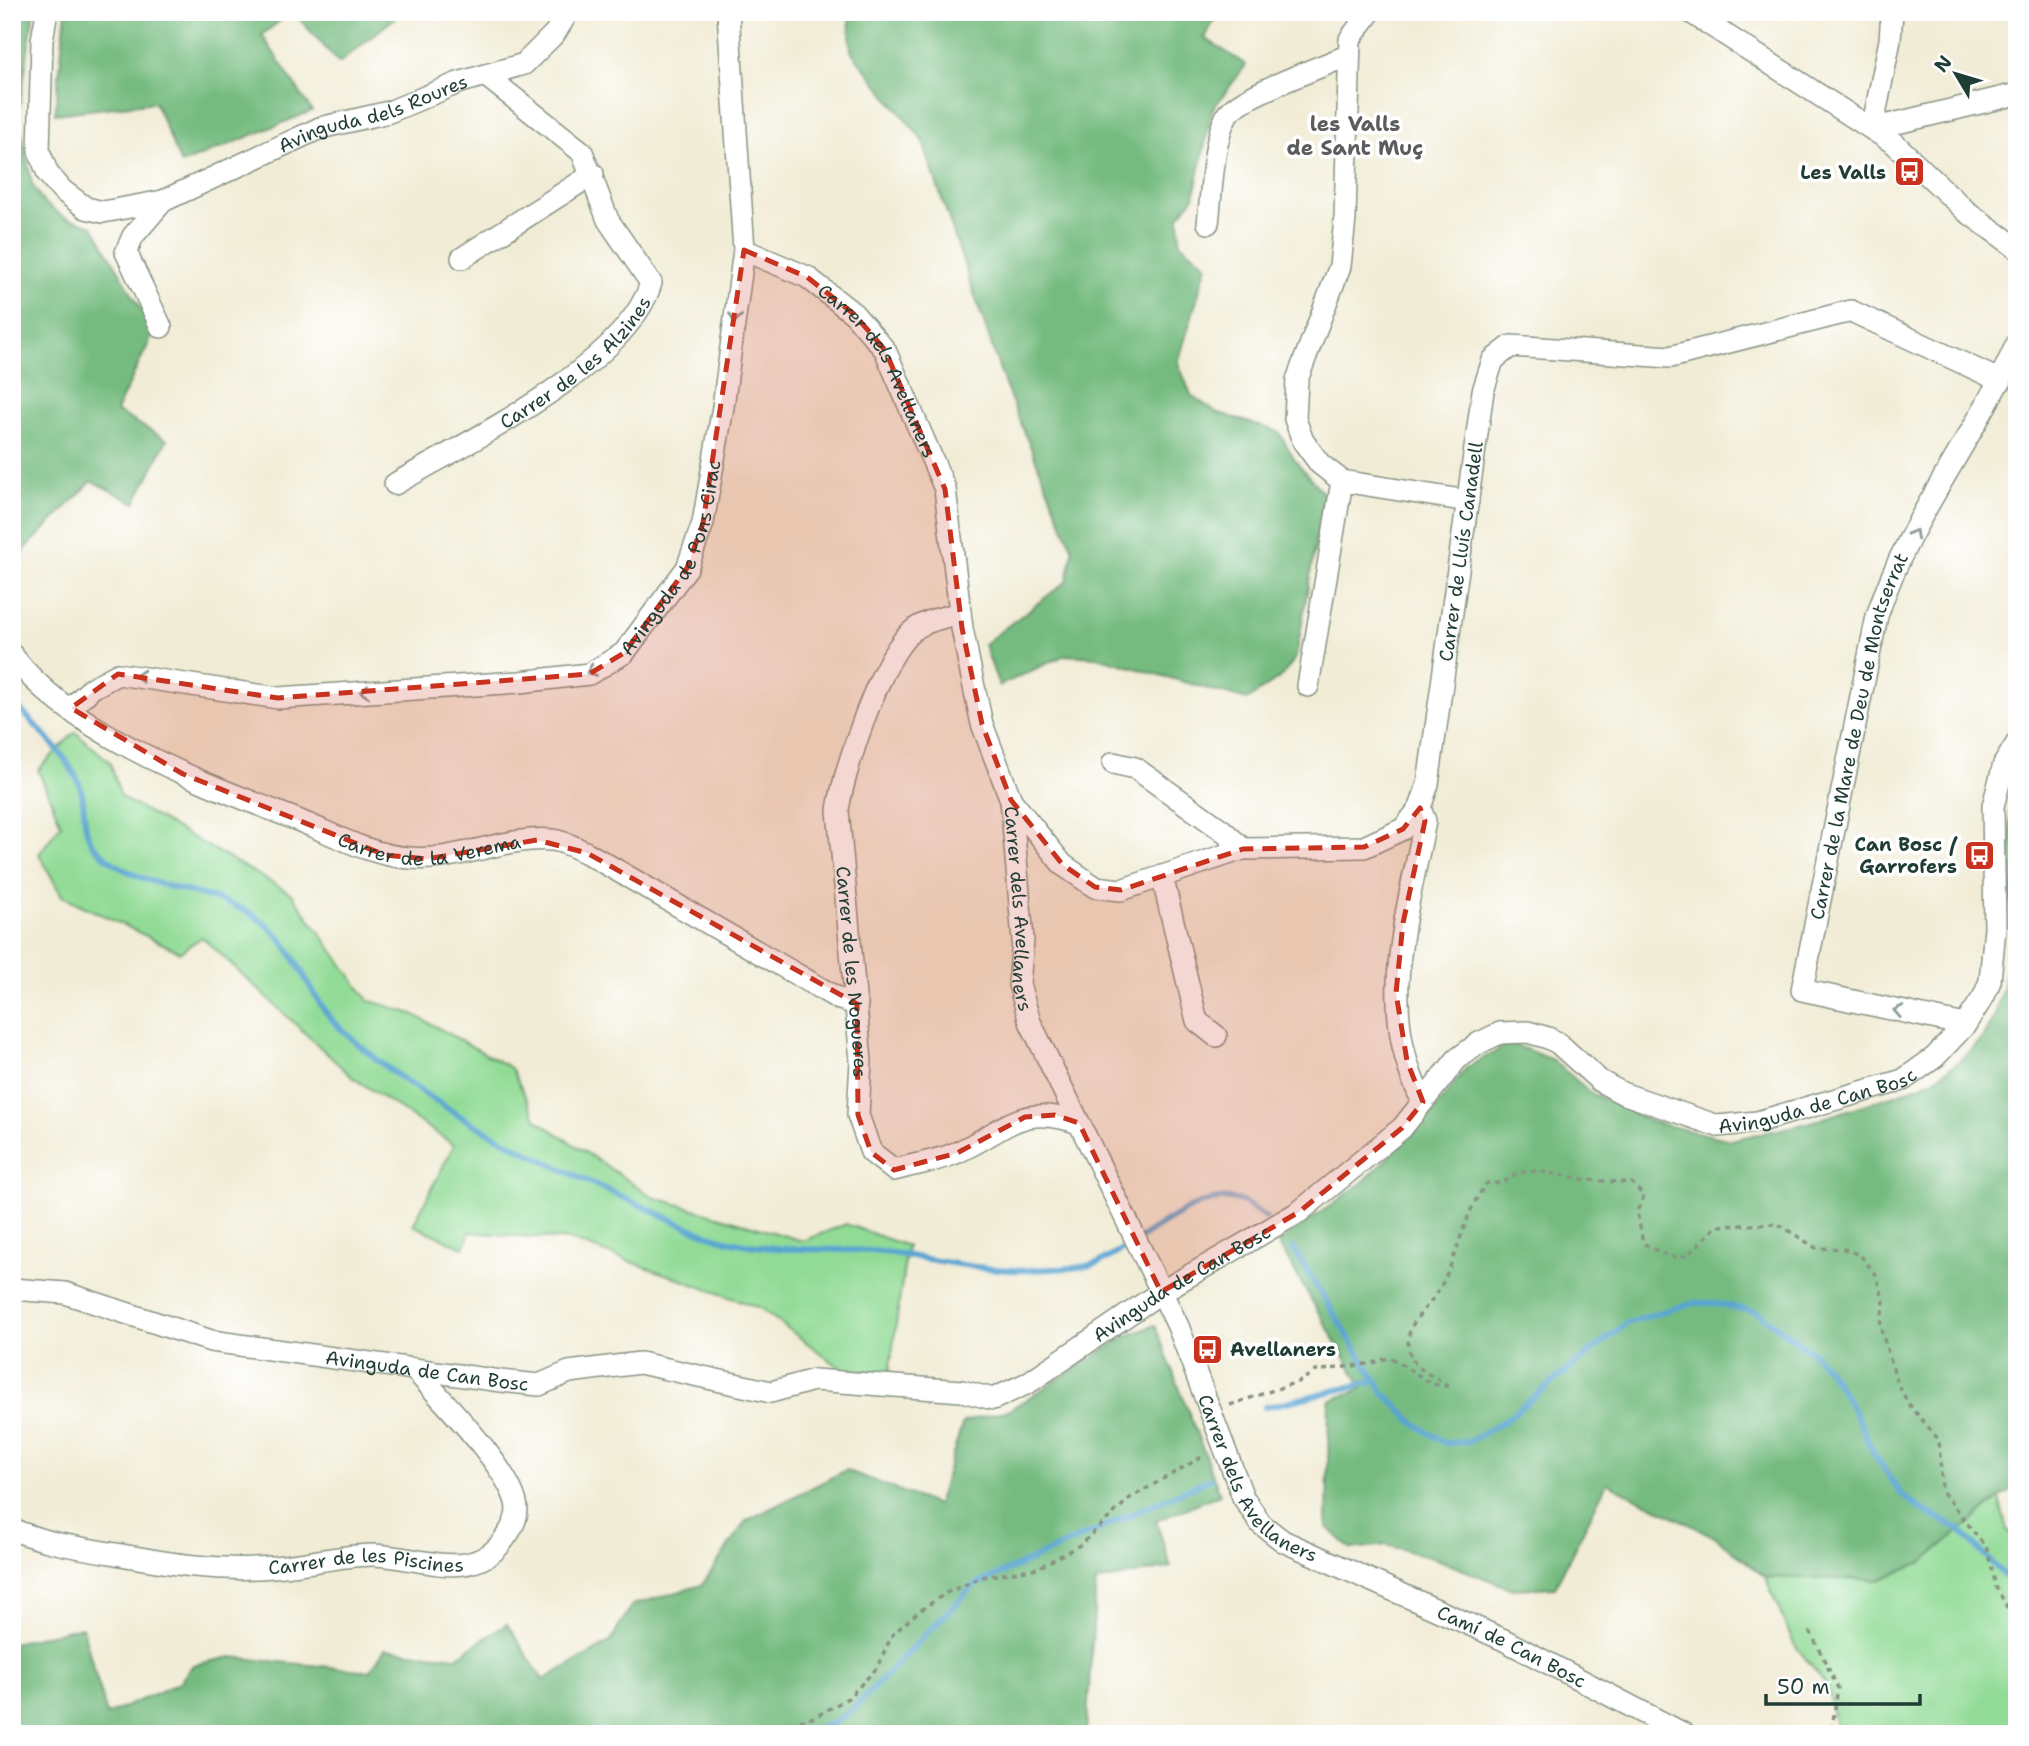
<svg xmlns="http://www.w3.org/2000/svg" width="2029" height="1746" font-family="'Shantell Sans',sans-serif">
	<rect width="100%" height="100%" fill="#fff"/>
	<filter id="ink" filterUnits="userSpaceOnUse"><feTurbulence type="fractalNoise" baseFrequency=".0143" numOctaves="2"/><feDisplacementMap in="SourceGraphic" scale="14" xChannelSelector="R" yChannelSelector="G"/><feConvolveMatrix kernelMatrix="1 2 1 2 8 2 1 2 1" color-interpolation-filters="sRGB"/></filter>
	<filter id="wash" filterUnits="userSpaceOnUse"><feTurbulence type="fractalNoise" baseFrequency=".00686" numOctaves="4" result="noise"/><feDisplacementMap in="SourceGraphic" scale="28" xChannelSelector="R" yChannelSelector="G"/><feGaussianBlur stdDeviation="1.57" result="paint"/><feColorMatrix in="noise" values="0 0 0 0 0 0 0 0 0 0 0 0 0 0 0 0 0 1.4 0 .05"/><feComposite in="paint" operator="in"/></filter>
	<g filter="url(#wash)">
		<rect width="100%" height="100%" fill="#f1ecd5"/>
		<!-- green -->
		<path fill="#92db96" stroke="#588c65" stroke-width="2" d="M75,732L110,762L121,797L292,894L368,1000L413,1014L511,1068L537,1120L653,1197L803,1241L846,1224L907,1246L889,1375L842,1369L760,1308L570,1240L470,1232L464,1248L413,1225L454,1145L352,1077L202,937L180,952L62,896L39,854L61,824L38,770Z
			M1999,1498L2007,1530L2017,1536V1734H1836L1828,1687L1794,1644L1765,1577L1879,1580L1921,1563Z"/>
		<!-- forest -->
		<path fill="#75bb7f" stroke="#4a7c5a" stroke-width="2" d="M12,12H34L18,115L32,184L43,202L64,217L93,226L154,332L116,411L167,440L135,503L92,481L25,549L12,581Z
			M66,12H291L262,35L312,111L181,164L155,102L55,114Z
			M293,12H402L339,63Z
			M849,12H1218L1205,38L1246,65L1212,110L1194,197L1179,216L1180,243L1207,265L1178,363L1191,395L1216,412L1279,432L1294,459L1324,494L1296,657L1282,676L1247,700L1097,657L1065,655L999,686L984,644L1067,581L1073,550L1005,385L922,140L851,51Z
			M2010,787L2017,792V1488L1999,1498L1921,1563L1879,1580L1765,1577L1717,1538L1607,1483L1555,1587L1512,1589L1436,1559L1387,1545L1351,1549L1327,1527L1329,1401L1363,1388L1278,1243L1363,1182L1431,1115L1466,1068L1510,1043L1553,1060L1591,1093L1652,1122L1731,1140L1808,1123L1895,1095L1931,1081L1956,1064L1981,1040L1995,1015L2003,985L2011,951Z
			M1155,1325L1220,1494L1156,1521L1171,1567L1096,1582L1086,1734H12V1643L82,1627L107,1715L179,1683L193,1665L231,1657L370,1671L385,1649L456,1657L507,1624L543,1680L610,1642L632,1605L702,1585L746,1521L846,1470L937,1505L963,1422L1009,1410L1125,1337Z"/>
		<g fill="none" stroke-linecap="round" stroke-linejoin="round">
			<!-- stream -->
			<path stroke="#58a4d1" stroke-width="6" d="M12,701C34,725 65,752 79,783C88,804 79,828 95,847C138,894 210,885 259,919C297,944 307,996 339,1027C422,1105 526,1154 629,1200C663,1215 697,1234 734,1242C785,1254 839,1246 891,1253C938,1260 986,1272 1033,1270C1054,1268 1081,1270 1100,1262C1139,1246 1198,1185 1241,1201C1250,1205 1259,1213 1266,1218
				M1293,1248L1383,1392L1414,1423L1445,1443L1468,1442L1504,1421L1627,1323L1691,1303H1714L1757,1312L1813,1353L1829,1371L1854,1411L1874,1454L1901,1494L1919,1508L1960,1530L2017,1589
				M1265,1407L1376,1381
				M798,1734L833,1723L853,1709L973,1586L1210,1479"/>
		</g>
	</g>
	<g filter="url(#ink)">
		<g fill="none" stroke-linecap="round" stroke-linejoin="round">
			<defs>
				<g id="street">
					<path id="s1" d="M47,12L42,40L39,151L48,174L63,191L86,208L103,212L163,201L320,128L389,112L458,83L524,64L555,33L568,12"/>
					<path d="M1370,12L1350,39L1345,219L1340,266L1297,380L1295,419L1303,441L1320,464L1342,481L1468,501"/>
					<path d="M1690,12L1895,144L1966,211L2017,248"/>
					<path d="M1872,129L2017,94"/>
					<path d="M1872,129L1890,40L1892,12"/>
					<path d="M1208,223C1212,192 1212,142 1227,115C1238,96 1324,66 1349,55"/>
					<path id="s2" d="M744,250L807,277L854,314L885,350L945,489L962,628L971,673L982,724L1011,800L1023,940L1019,984L1030,1022L1178,1326L1243,1497L1261,1524L1283,1541L1504,1640L1684,1734"/>
					<path d="M462,258L593,174"/>
					<path d="M161,327L126,252L133,236L163,201"/>
					<path id="s3" d="M395,484C467,442 627,365 651,283L608,220L582,152L485,75"/>
					<path id="s4" d="M960,613C946,617 927,620 915,629C882,651 844,770 838,810L861,1061L858,1115L871,1152L894,1170C915,1164 939,1161 958,1152C1007,1130 1020,1102 1079,1123"/>
					<path id="s5" d="M12,655C74,737 207,784 300,821C335,835 372,856 410,858C458,862 504,836 552,840C564,841 576,848 587,853L839,999L857,1004"/>
					<path d="M1308,686L1342,481"/>
					<path id="s6" d="M71,708L92,688L118,674L278,698L520,682L589,674L624,653L687,568L703,523L723,407L744,250L728,12"/>
					<path d="M1113,763L1135,768L1222,830L1243,849"/>
					<path id="s7" d="M1011,800L1063,865L1095,887L1121,890L1243,849L1364,847L1403,829L1420,808L1428,784L1483,391L1493,360L1511,346L1670,357L1851,311L2001,381"/>
					<path d="M1420,808L1425,821C1407,916 1375,1011 1423,1102"/>
					<path d="M1162,876L1197,1021L1216,1036"/>
					<path id="s8" d="M1965,1025L1802,990L1877,616C1908,519 1976,437 2017,343"/>
					<path id="s9" d="M12,1289L65,1293L211,1341L501,1381L539,1385L569,1372L640,1363L771,1392L814,1380L962,1391L993,1399L1028,1383L1161,1292L1299,1212L1402,1128L1457,1059L1479,1043L1500,1033L1528,1032L1548,1038L1558,1043L1600,1081L1622,1093L1718,1126L1757,1122L1903,1080L1935,1057L1965,1025L1984,996L1990,981L1995,928L1993,806L2004,764L2017,743"/>
					<path id="s10" d="M12,1529C44,1543 76,1547 110,1553C167,1563 214,1572 273,1567C306,1565 340,1555 373,1555C420,1556 474,1585 505,1538C511,1530 517,1519 517,1509C515,1473 439,1397 414,1369"/>
				</g>
			</defs>
			<!-- street casing -->
			<use href="#street" stroke="#889484" stroke-width="24"/>
			<!-- path -->
			<path stroke="#889484" stroke-width="3.5" stroke-dasharray="5 5" stroke-linecap="butt" d="M1230,1405L1300,1381L1316,1371L1373,1363L1390,1357L1432,1384L1451,1387C1436,1377 1412,1370 1409,1350C1404,1327 1421,1315 1433,1298C1459,1263 1460,1217 1487,1183H1502L1517,1173L1537,1171L1589,1180L1632,1183L1644,1196L1637,1211L1643,1243C1688,1269 1684,1257 1717,1226L1778,1224L1816,1248L1844,1249L1860,1255L1876,1275L1884,1302L1880,1326L1897,1382L1908,1403L1939,1440L1942,1491L1987,1549L1996,1587L2015,1621L2017,1637
				M1810,1631L1838,1688L1831,1734
				M701,1734L772,1729L815,1717L848,1698L877,1668L892,1635L918,1612L946,1593L983,1577L1038,1568L1080,1545L1130,1498L1205,1455"/>
			<!-- street -->
			<use href="#street" stroke="#fff" stroke-width="21"/>
		</g>
		<!-- one-way arrows -->
		<defs><path id="oneway-chevron" d="M-2-3.5L2.5 0L-2 3.5" fill="none" stroke-width="1.6" stroke-linecap="round" stroke-linejoin="round" transform="scale(1.75)"/></defs>
		<g stroke="#8f9e9a">
			<use href="#oneway-chevron" transform="translate(735 318) rotate(98)"/>
			<use href="#oneway-chevron" transform="translate(1914 534) rotate(-61)"/>
			<use href="#oneway-chevron" transform="translate(591 671) rotate(158)"/>
			<use href="#oneway-chevron" transform="translate(140 676) rotate(-175)"/>
			<use href="#oneway-chevron" transform="translate(365 692) rotate(176)"/>
			<use href="#oneway-chevron" transform="translate(1898 1011) rotate(-168)"/>
		</g>
	</g>
	<!-- marked area -->
	<path fill="#c8321e" fill-opacity="0.2" stroke="#c8321e" stroke-width="5" stroke-dasharray="14 9" stroke-linejoin="round" d="M744,250L807,277L854,314L885,350L945,489L962,628L982,724L1011,800L1063,865L1095,887L1121,890L1243,849L1364,847L1403,829L1420,808L1425,821L1403,923L1396,993L1407,1061L1423,1102L1402,1128L1299,1212L1161,1292L1079,1123L1055,1115L1025,1117L957,1153L894,1170L871,1152L858,1115L857,1004L587,853L537,840L427,859L385,855L183,774L71,708L118,674L278,698L589,674L624,653L687,568L703,523Z"/>
	<!-- icons -->
	<defs>
		<symbol id="bus-square" viewBox="-11 -11 22 22"><rect x="-9" y="-9" width="18" height="18" rx="4" fill="#c8321e" stroke="#fff"/><path d="M-5-6H5V4H4V6H2V4H-2V6H-4V4H-5ZM-3.5-4V0h7V-4ZM-3.5 1.2v1.5H-2V1.2ZM2 1.2v1.5H3.5V1.2Z" fill="#fff"/></symbol>
	</defs>
	<g fill-rule="evenodd">
		<use href="#bus-square" x="1892" y="154" width="35" height="35"/>
		<use href="#bus-square" x="1962" y="838" width="35" height="35"/>
		<use href="#bus-square" x="1190" y="1332" width="35" height="35"/>
	</g>
	<g text-anchor="middle" stroke-width="7" stroke-linejoin="round" paint-order="stroke">
		<!-- street labels -->
		<g font-size="19" fill="#1f3d34" stroke="#fff">
			<text dy="7" stroke="none"><textPath href="#s1" startOffset="522">Avinguda dels Roures</textPath></text>
			<text dy="7" stroke="none"><textPath href="#s3" startOffset="219">Carrer de les Alzines</textPath></text>
			<text dy="7" stroke="none"><textPath href="#s2" startOffset="189">Carrer dels Avellaners</textPath></text>
			<text dy="7" stroke="none"><textPath href="#s7" startOffset="728">Carrer de Lluís Canadell</textPath></text>
			<text dy="7" stroke="none"><textPath href="#s6" startOffset="682">Avinguda de Pons Cirac</textPath></text>
			<text dy="7" stroke="none"><textPath href="#s8" startOffset="427">Carrer de la Mare de Deu de Montserrat</textPath></text>
			<text dy="7" stroke="none"><textPath href="#s5" startOffset="472">Carrer de la Verema</textPath></text>
			<text dy="7" stroke="none"><textPath href="#s2" startOffset="756">Carrer dels Avellaners</textPath></text>
			<text dy="7" stroke="none"><textPath href="#s4" startOffset="410">Carrer de les Nogueres</textPath></text>
			<text dy="7" stroke="none"><textPath href="#s9" startOffset="1978">Avinguda de Can Bosc</textPath></text>
			<text dy="7" stroke="none"><textPath href="#s9" startOffset="1223">Avinguda de Can Bosc</textPath></text>
			<text dy="7" stroke="none"><textPath href="#s9" startOffset="425">Avinguda de Can Bosc</textPath></text>
			<text dy="7" stroke="none"><textPath href="#s2" startOffset="1386">Carrer dels Avellaners</textPath></text>
			<text dy="7" stroke="none"><textPath href="#s10" startOffset="359">Carrer de les Piscines</textPath></text>
			<text dy="7" stroke="none"><textPath href="#s2" startOffset="1704">Camí de Can Bosc</textPath></text>
		</g>
		<!-- poi labels -->
		<g font-size="19" font-weight="bold" fill="#1f3d34" stroke="#fff" text-anchor="end">
			<text x="1886" y="179">Les Valls</text>
			<text x="1957" y="851">Can Bosc /<tspan x="1957" dy="22">Garrofers</tspan></text>
			<text x="1230" y="1356" text-anchor="start">Avellaners</text>
		</g>
		<!-- neighbourhood labels -->
		<g font-size="21" font-weight="bold" fill="#5c5c5e" stroke="#fff">
			<text x="1355" y="131">les Valls<tspan x="1355" dy="24">de Sant Muç</tspan></text>
		</g>
	</g>
	<!-- margin -->
	<rect width="2029" height="1746" fill="none" stroke="#fff" stroke-width="42"/>
	<!-- north arrow -->
	<g transform="translate(1956 74) rotate(308)" stroke="#ffffff" stroke-width="5" paint-order="stroke">
	<path d="M0-5L12 26L0 18L-12 26Z" fill="#1f3d34"/>
	<text y="-10" font-size="19" font-weight="bold" text-anchor="middle" fill="#1f3d34">N</text>
	</g>
	<!-- scale -->
	<path d="M1766 1694v10h154v-10" fill="none" stroke="#1f3d34" stroke-width="3.5"/>
	<text x="1777" y="1694" font-size="21" fill="#1f3d34" stroke="#ffffff" stroke-width="5" paint-order="stroke">50 m</text>
</svg>
